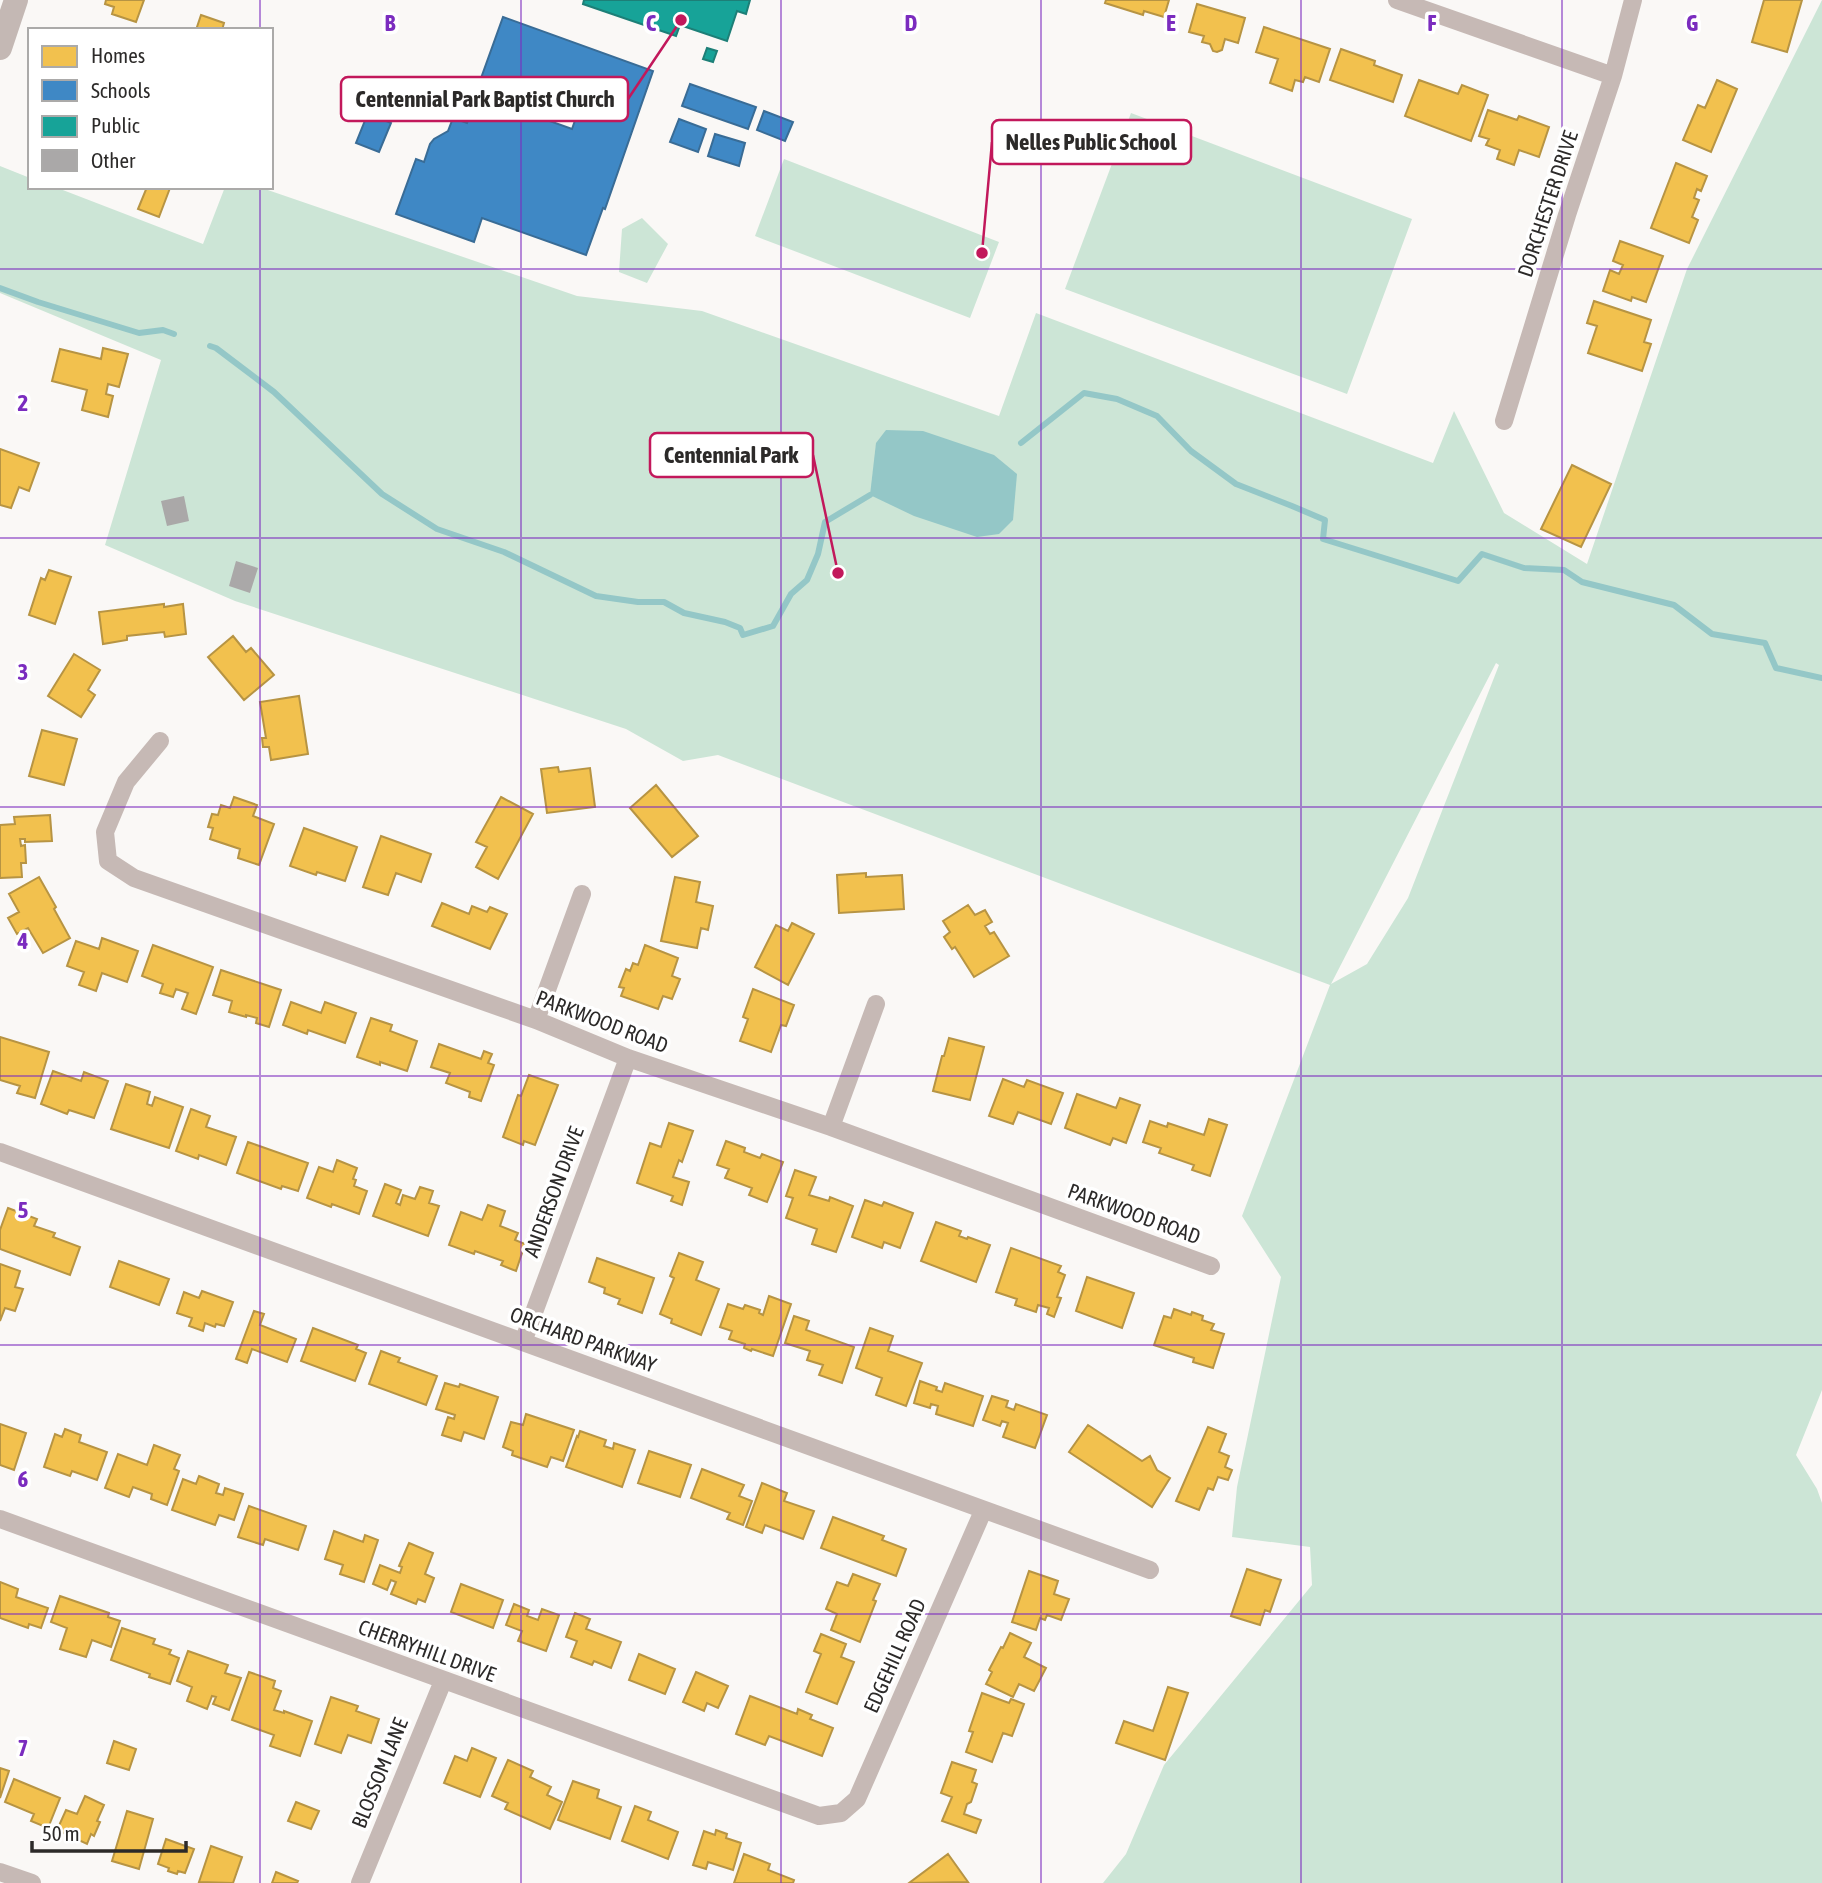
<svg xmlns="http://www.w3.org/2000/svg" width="1822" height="1883" font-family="'Asap Condensed',sans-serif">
	<rect width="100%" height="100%" fill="#faf8f6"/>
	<!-- green -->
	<path fill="#cce5d6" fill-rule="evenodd" d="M1822,0V1390L1796,1455L1817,1489L1822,1503V1883H1103L1126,1854L1164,1765L1312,1585L1310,1547L1232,1537L1237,1487L1281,1277L1242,1216L1330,985L718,755L683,761L626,729L235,601L105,545L161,360L0,293V166L30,178V187H55L203,244L225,187H259L577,296L702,311L999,416L1036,313L1433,463L1454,411L1504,513L1587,564L1687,269ZM1496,663L1499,665L1408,898L1367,964L1331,984Z
		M1131,113L1412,219L1347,394L1065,289Z
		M784,159L999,242L970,318L755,236Z
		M642,218L668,244L647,283L619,272L622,229Z"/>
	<!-- water -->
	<path fill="#94c7c7" d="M886,430L923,431L994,455L1017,474L1013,520L999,534L977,537L914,516L870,495L876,443Z"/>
	<!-- homes -->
	<path fill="#f2c14e" stroke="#b79443" stroke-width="2" d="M106,0H144L136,22L112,14L114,7L105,4Z
		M1106,0H1169L1164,17L1144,11L1143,15L1105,3Z
		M1764,0H1802L1787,52L1752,42Z
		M1197,4L1245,18L1238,43L1225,39L1222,50L1217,52L1213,51L1210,44L1202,42L1204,36L1189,32Z
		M201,15L224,23L222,30H196Z
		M1264,27L1330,49L1319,82L1305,77L1303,82L1295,80L1292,91L1270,83L1278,59L1256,52Z
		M1341,49L1375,61L1374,65L1402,75L1393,102L1330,80Z
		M1419,80L1458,94L1462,85L1488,95L1471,141L1405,116Z
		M1717,80L1737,89L1711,152L1683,140L1698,105L1705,108Z
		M1488,110L1517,120L1519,116L1549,127L1539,157L1519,150L1514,165L1497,159L1500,150L1486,145L1489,139L1479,136Z
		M1676,163L1707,176L1701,191L1697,189L1694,198L1699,200L1692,217L1698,220L1689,243L1651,228Z
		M147,187L170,188L159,217L138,209Z
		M1620,241L1663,256L1646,302L1632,297L1631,301L1603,291L1610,270L1619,274L1623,265L1613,261Z
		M1594,301L1651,320L1644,342L1651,344L1642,371L1588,353L1597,326L1587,323Z
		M103,348L128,354L119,387L108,384L106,394L113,396L108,417L82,410L87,390L52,381L60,349L101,359Z
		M0,449L39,463L29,491L19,487L11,508L0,505Z
		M1572,465L1611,484L1581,547L1541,529Z
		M49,570L71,577L55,624L29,615L41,578L45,580Z
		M164,604V607L183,604L186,634L165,637L164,632L127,636V640L103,644L99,612Z
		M233,636L246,652L251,648L274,675L244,700L208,657Z
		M74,654L100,670L88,690L95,695L81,717L48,696Z
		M299,696L308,754L271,760L269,747H263L262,738H266L260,702Z
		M42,730L77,739L64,785L29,776Z
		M558,767L559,772L590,768L595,807L547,813L541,769Z
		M656,785L698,836L672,857L630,808Z
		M234,797L257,805L253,816L274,824L259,865L238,858L240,849L210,839L213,828L208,827L212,814L218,815L221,805L230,808Z
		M501,797L533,814L498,879L476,867L487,847L476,842Z
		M50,815L52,841L25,842V839H20L21,846L25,845L26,863H21L22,877L0,878V825L15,824L14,817Z
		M304,828L357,847L345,881L317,872L316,875L290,866Z
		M381,836L431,854L421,882L396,873L388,895L363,887Z
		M866,873V877L902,875L904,909L839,913L837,875Z
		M39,877L56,907L54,909L70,938L43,953L28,928L17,934L8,918L19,912L9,894Z
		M675,877L700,882L696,902L713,906L708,930L701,928L697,948L661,941Z
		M442,903L469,914L472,906L487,912L490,907L507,914L490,949L432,926Z
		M968,905L975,915L985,910L992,922L985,926L990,934L994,932L1009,956L974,977L955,947L952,949L944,937L950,932L943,921Z
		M792,923L814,934L788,985L755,967L776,925L788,931Z
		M102,938L138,951L127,982L102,973L96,991L79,985L84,972L67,966L76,941L99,949Z
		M153,945L213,967L196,1014L182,1009L188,993L176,989L173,997L160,993L163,984L142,976Z
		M645,945L678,958L672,976L680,979L672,999L663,996L658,1009L621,996L624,988L619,987L626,969L630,971L633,963L638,965Z
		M221,970L281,990L269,1027L256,1023L257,1018L246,1015V1017L229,1012L232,1001L213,995Z
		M753,989L794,1005L786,1026L781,1025L771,1052L740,1041L748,1019L743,1017Z
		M291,1002L321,1013L325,1002L356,1013L345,1043L308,1030L307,1034L283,1025Z
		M371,1018L392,1025L390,1031L417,1041L407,1071L380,1062V1065L357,1057Z
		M0,1037L49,1052L35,1098L17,1093L20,1086L0,1080Z
		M949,1038L984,1047L970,1100L933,1091L942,1056H944Z
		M439,1044L481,1059L484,1051L492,1054L488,1063L494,1065L481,1101L469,1097L470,1092L446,1083L450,1073L431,1067Z
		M53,1071L81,1081L84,1072L108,1081L94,1118L69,1110L67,1114L41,1104Z
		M529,1075L558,1085L535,1145L524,1141L523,1145L503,1137L518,1095L521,1096Z
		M1003,1079L1024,1087L1027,1080L1063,1093L1051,1124L1018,1112L1013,1124L989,1116Z
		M126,1084L150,1092L147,1104L152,1106L155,1097L183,1107L169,1148L111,1129Z
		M1077,1094L1116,1108L1120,1098L1140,1105L1126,1143L1113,1138L1110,1145L1065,1128Z
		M191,1109L210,1116L206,1127L236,1137L226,1165L199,1155L198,1159L176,1151Z
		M1209,1119L1227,1125L1210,1176L1192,1170L1194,1165L1159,1153L1161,1148L1143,1142L1150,1121L1167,1127L1168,1123L1204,1135Z
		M669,1123L693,1131L682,1162L679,1160L673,1177L689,1182L682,1205L671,1201L673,1196L637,1183L650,1143L661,1147Z
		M726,1141L745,1148L744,1152L760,1158L762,1154L783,1162L767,1202L749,1195L752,1188L725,1178L729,1169L717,1165Z
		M248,1142L308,1163L298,1191L282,1186L281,1189L237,1173Z
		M337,1160L357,1168L353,1179L356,1180L354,1186L367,1191L359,1214L332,1204L331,1207L307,1198L319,1167L333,1172Z
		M795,1170L816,1177L809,1195L829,1201L830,1197L853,1206L836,1252L812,1244L817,1229L786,1218L793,1198L786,1196Z
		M385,1184L401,1190L396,1203L400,1205L403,1195L415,1199L420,1187L433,1191L429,1203L439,1206L428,1236L373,1216Z
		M865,1200L882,1206L884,1202L913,1213L900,1248L884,1242L882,1248L852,1237Z
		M488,1205L505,1211L500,1226L518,1233L515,1240L525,1244L516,1271L501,1265L503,1261L475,1251L474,1254L449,1245L461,1212L482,1220Z
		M8,1208L37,1219L34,1226L55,1233L53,1237L80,1247L70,1275L0,1249V1230Z
		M936,1222L961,1231L959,1236L967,1239L968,1237L990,1245L976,1282L921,1261Z
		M1011,1248L1061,1266L1058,1272L1065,1275L1057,1297L1061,1298L1054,1317L1047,1314L1049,1308L1038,1305L1036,1312L1015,1305L1017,1299L996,1292Z
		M679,1253L703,1262L696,1280L719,1289L701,1335L671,1323L672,1319L660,1314L674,1278L670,1276Z
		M597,1258L654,1278L642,1313L618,1304L620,1299L604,1293L605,1288L589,1282Z
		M119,1261L169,1279L159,1305L110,1287Z
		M0,1264L20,1271L15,1287L23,1289L15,1311L5,1308L0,1321Z
		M1087,1277L1134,1293L1122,1328L1076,1311Z
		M202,1291L233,1302L224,1326L216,1324L215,1327L205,1323L203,1331L189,1326L192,1318L177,1313L184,1292L199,1298Z
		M769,1296L791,1304L773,1356L752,1349L751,1351L744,1348L745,1344L729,1339L732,1331L720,1327L728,1304L743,1309L745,1305L760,1310L759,1313L763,1315Z
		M1174,1309L1191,1315L1192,1312L1203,1316L1202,1320L1214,1324L1211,1330L1224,1334L1213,1368L1193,1362L1194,1358L1154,1345L1164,1316L1171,1318Z
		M254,1311L264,1314L260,1325L296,1339L287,1362L252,1349L247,1363L236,1359Z
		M794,1316L809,1321L806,1330L854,1347L842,1383L819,1375L823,1365L807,1360L810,1351L785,1343Z
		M313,1328L358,1345L356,1349L366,1353L355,1381L301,1361Z
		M870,1328L893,1336L888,1351L922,1363L906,1406L876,1395L882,1378L856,1368Z
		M381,1351L400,1358L398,1362L437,1376L426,1405L369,1384Z
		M920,1381L937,1387L936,1390L942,1392L945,1383L983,1396L973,1426L936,1414L938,1406L931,1404L930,1408L914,1403Z
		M445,1383L459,1387L460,1384L498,1397L484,1439L464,1432L461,1441L442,1435L448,1417L454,1419L455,1415L436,1409Z
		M992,1396L1008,1401L1006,1407L1014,1410L1016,1404L1047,1415L1035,1448L1003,1437L1008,1423L1002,1421L1000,1426L983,1420Z
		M526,1414L574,1430L563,1461L551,1457L547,1467L512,1455L513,1451L503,1447L511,1422L523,1425Z
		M0,1424L26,1433L14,1470L0,1465Z
		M1088,1425L1142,1461L1150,1456L1157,1470L1170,1478L1152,1507L1069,1452Z
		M1208,1427L1226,1434L1219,1452L1229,1456L1225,1467L1232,1470L1228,1480L1218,1477L1213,1490L1208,1488L1199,1510L1176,1501Z
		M65,1429L81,1435L79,1442L107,1452L97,1480L72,1471L70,1476L44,1467L55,1434L62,1437Z
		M580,1431L606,1440L604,1446L613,1449L614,1443L635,1450L622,1487L566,1467L577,1436L578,1437Z
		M154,1445L180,1455L174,1469L179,1471L167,1505L151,1499L152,1494L133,1487L129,1497L105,1488L118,1454L147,1465Z
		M649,1451L691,1465L680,1497L638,1483Z
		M702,1469L744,1485L739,1496L752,1501L743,1525L727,1519L730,1513L691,1498Z
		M199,1476L219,1484L216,1493L223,1495L225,1488L243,1494L234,1520L219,1515L215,1525L172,1510L183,1479L196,1484Z
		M762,1483L787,1493L784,1501L814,1511L803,1539L765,1525L762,1533L746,1527Z
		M249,1506L306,1526L298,1550L265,1539L263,1545L238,1537Z
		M833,1517L884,1536L882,1540L906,1549L896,1576L821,1548Z
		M334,1531L363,1542L365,1535L378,1540L364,1582L340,1574L343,1565L325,1559Z
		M409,1543L433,1553L425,1574L434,1578L425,1602L418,1599L416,1604L391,1594L396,1582L391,1580L387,1590L373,1584L380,1565L400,1573L402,1567L399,1566Z
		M1247,1569L1281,1580L1270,1612L1265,1610L1260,1625L1231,1616Z
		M1029,1571L1058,1581L1054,1594L1069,1599L1061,1620L1047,1615L1045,1620L1040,1618L1036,1630L1012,1622Z
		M853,1574L880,1584L873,1600L876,1601L860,1642L831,1630L837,1614L826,1609L837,1582L848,1586Z
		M0,1582L18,1589L16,1597L48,1608L41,1628L29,1624L28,1628L0,1618Z
		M461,1584L503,1600L493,1628L451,1612Z
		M60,1596L109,1613L108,1617L120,1621L111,1647L92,1640L86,1657L60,1649L67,1628L51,1622Z
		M514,1604L529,1610L527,1616L538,1620L542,1609L559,1615L546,1651L518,1641L522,1631L506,1625Z
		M575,1613L590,1619L586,1629L621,1642L611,1668L594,1661L592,1665L571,1657L577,1641L566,1637Z
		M122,1628L155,1639L153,1644L171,1650L169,1654L179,1658L170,1684L149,1677L150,1674L111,1660Z
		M1010,1633L1031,1643L1024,1657L1046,1668L1034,1691L1019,1684L1013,1697L986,1684L992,1672L989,1670L1001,1647L1003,1648Z
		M821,1634L846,1644L841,1657L854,1662L837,1704L806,1692L821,1654L814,1651Z
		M188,1651L228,1665L225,1673L241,1678L229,1710L213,1704L216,1697L212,1696L207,1709L187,1701L192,1687L177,1681Z
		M639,1654L675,1669L665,1694L629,1680Z
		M249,1672L275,1681L273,1688L281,1691L274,1710L284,1713V1711L312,1721L300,1756L270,1746L274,1735L232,1720Z
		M696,1672L728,1686L718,1708L707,1703L704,1711L683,1702Z
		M1168,1687L1188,1693L1165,1760L1116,1743L1124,1721L1153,1731Z
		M982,1693L1009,1703L1011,1699L1024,1704L1012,1736L1003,1733L992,1762L966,1752L973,1732L969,1731Z
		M750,1696L797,1714L798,1709L812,1715L810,1719L833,1728L822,1756L769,1736L765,1745L736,1734Z
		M331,1697L358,1706L356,1711L379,1719L371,1743L348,1735L341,1753L315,1744Z
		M114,1741L136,1749L129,1770L107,1763Z
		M472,1748L496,1758L480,1797L444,1783L455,1756L467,1761Z
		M508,1760L533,1771L530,1777L551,1787L547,1795L562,1802L550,1829L505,1809L508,1803L492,1796Z
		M952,1762L976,1770L972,1782L977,1784L971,1802L967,1804L964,1814L981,1820L976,1833L942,1821L952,1797L941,1793Z
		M0,1768L9,1771L0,1798Z
		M14,1779L60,1798L48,1828L31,1821L34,1814L5,1802Z
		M573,1781L599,1790L597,1798L621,1807L610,1839L558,1820Z
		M85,1796L104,1805L97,1821L100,1822L94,1836L91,1834L87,1844L57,1830L66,1810L77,1814Z
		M296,1802L319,1811L311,1829L288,1821Z
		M635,1806L651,1812L648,1820L678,1832L668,1859L622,1841Z
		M127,1811L153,1819L139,1869L112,1861Z
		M716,1830L727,1834L726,1838L741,1843L733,1870L708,1862L706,1869L693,1865L704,1831L715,1835Z
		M166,1839L194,1849L185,1873L178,1871L177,1874L168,1871L169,1868L158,1864Z
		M211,1846L242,1857L233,1883L199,1882Z
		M744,1854L770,1864L768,1870L794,1880L793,1883H734Z
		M948,1854L968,1882L909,1883Z
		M276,1872L298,1881L297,1883H272Z"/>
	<!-- schools -->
	<path fill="#3f88c5" stroke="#396c96" stroke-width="2" d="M503,17L653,71L605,209L603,208L586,255L482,218L474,242L396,214L416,159L424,162L430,144L434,139L448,131L453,118L467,123L477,95L572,129L580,106L533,88L529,99L480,81Z
		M690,84L756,107L748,129L682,106Z
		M764,111L793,122L785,141L757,130Z
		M368,113L391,123L379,152L356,143Z
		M679,119L706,129L698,152L670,142Z
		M715,134L745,143L739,166L708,156Z"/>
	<!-- public -->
	<path fill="#17a398" stroke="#1d7f77" stroke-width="2" d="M584,0H750L746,14L737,11L727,41L680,25L676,36L583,4Z
		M707,48L717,51L713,62L703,59Z"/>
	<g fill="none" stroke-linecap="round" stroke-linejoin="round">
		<!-- stream -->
		<path stroke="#94c7c7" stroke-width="6" d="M0,288L38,302L139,333L163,330L174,334
			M210,346L216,348L274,392L382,494L437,529L504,552L596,596L638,602H664L684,613L725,622L740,628L743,635L773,626L791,594L807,580L818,554L825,522L870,495
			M1021,443L1084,393L1117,399L1157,416L1191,451L1236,484L1292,506L1325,520L1323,539L1458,581L1482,554L1524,568L1564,570L1582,582L1674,605L1712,634L1765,643L1776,668L1822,678"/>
	</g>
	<!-- building -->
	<path fill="#aaa8a8" d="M184,496L189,521L167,526L161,501Z
		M236,561L258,568L250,593L229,586Z"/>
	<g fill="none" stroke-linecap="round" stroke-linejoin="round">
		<!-- minor -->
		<path stroke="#c6b9b5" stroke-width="18" d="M1397,0L1613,76
			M1504,421L1567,215L1613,76L1633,0
			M160,741L126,782L105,832L108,861L134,878L536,1020L628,1058L831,1127L1211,1266
			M536,1020L582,894
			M831,1127L876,1004
			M0,1152L1150,1570
			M523,1342L628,1058
			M0,1519L819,1816L841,1813L857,1799L983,1511
			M0,1872L32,1883
			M360,1883L443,1681"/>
		<!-- secondary -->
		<path stroke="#c4b8b4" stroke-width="24" d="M0,48L16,0"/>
	</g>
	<!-- grid -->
	<path fill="none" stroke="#7b2cbf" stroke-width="2" stroke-opacity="0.55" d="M260,0V30M521,0V1883M781,0V1883M1041,0V1883M1301,0V1883M1562,0V1883M260,187V1883M0,269H1822M0,538H1822M0,807H1822M0,1076H1822M0,1345H1822M0,1614H1822"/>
	<g text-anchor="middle" stroke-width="7" stroke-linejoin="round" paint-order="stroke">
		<!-- street labels -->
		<g font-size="21" fill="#2c2a29" stroke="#fff">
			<text transform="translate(1548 204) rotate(-72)" y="7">DORCHESTER DRIVE</text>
			<text transform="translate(602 1022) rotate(21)" y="7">PARKWOOD ROAD</text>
			<text transform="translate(554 1192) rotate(-70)" y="7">ANDERSON DRIVE</text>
			<text transform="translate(1134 1214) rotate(20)" y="7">PARKWOOD ROAD</text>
			<text transform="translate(583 1340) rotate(20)" y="7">ORCHARD PARKWAY</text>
			<text transform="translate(427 1651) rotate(20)" y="7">CHERRYHILL DRIVE</text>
			<text transform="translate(895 1656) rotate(-66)" y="7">EDGEHILL ROAD</text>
			<text transform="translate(380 1773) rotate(-68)" y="7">BLOSSOM LANE</text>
		</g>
	</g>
	<g font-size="23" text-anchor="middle" font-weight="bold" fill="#7b2cbf" stroke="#fff" stroke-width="7" stroke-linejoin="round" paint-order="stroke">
		<text x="390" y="31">B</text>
		<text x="651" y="31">C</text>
		<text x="911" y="31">D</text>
		<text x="1171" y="31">E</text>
		<text x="1432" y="31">F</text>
		<text x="1692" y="31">G</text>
		<text x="23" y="411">2</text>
		<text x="23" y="680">3</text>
		<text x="23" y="949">4</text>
		<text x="23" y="1218">5</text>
		<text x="23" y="1487">6</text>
		<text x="23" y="1756">7</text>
	</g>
	<!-- callouts -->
	<path fill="none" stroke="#c2185b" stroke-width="2.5" d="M681 20L628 99M982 253L992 142M838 573L813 455"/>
	<g fill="#c2185b" stroke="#fff" stroke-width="2.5">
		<circle cx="681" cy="20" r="7"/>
		<circle cx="982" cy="253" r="7"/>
		<circle cx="838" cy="573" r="7"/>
	</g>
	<g fill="#fff" stroke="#c2185b" stroke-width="2.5">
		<rect x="341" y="77" width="287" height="44" rx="7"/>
		<rect x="992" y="120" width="199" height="44" rx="7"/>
		<rect x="650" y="433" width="163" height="44" rx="7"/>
	</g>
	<g font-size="23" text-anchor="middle" font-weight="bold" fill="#2c2a29">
		<text x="485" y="107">Centennial Park Baptist Church</text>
		<text x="1091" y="150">Nelles Public School</text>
		<text x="731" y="463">Centennial Park</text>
	</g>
	<!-- legend -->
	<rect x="28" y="28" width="245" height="161" fill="#ffffff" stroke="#abaaa9" stroke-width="2"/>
	<rect x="42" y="46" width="35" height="21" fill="#f2c14e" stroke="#abaaa9" stroke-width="2"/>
	<text x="91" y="63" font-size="21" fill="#2c2a29">Homes</text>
	<rect x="42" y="80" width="35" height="21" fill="#3f88c5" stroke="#abaaa9" stroke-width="2"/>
	<text x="91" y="98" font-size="21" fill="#2c2a29">Schools</text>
	<rect x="42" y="116" width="35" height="21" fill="#17a398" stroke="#abaaa9" stroke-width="2"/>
	<text x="91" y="133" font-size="21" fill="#2c2a29">Public</text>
	<rect x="42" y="150" width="35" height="21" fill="#aaa8a8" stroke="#abaaa9" stroke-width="2"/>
	<text x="91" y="168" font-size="21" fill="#2c2a29">Other</text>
	<!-- scale -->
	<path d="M32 1841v10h154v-10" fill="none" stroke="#2c2a29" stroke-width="3.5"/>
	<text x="42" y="1841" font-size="21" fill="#2c2a29" stroke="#ffffff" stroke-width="5" paint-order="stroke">50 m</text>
</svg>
